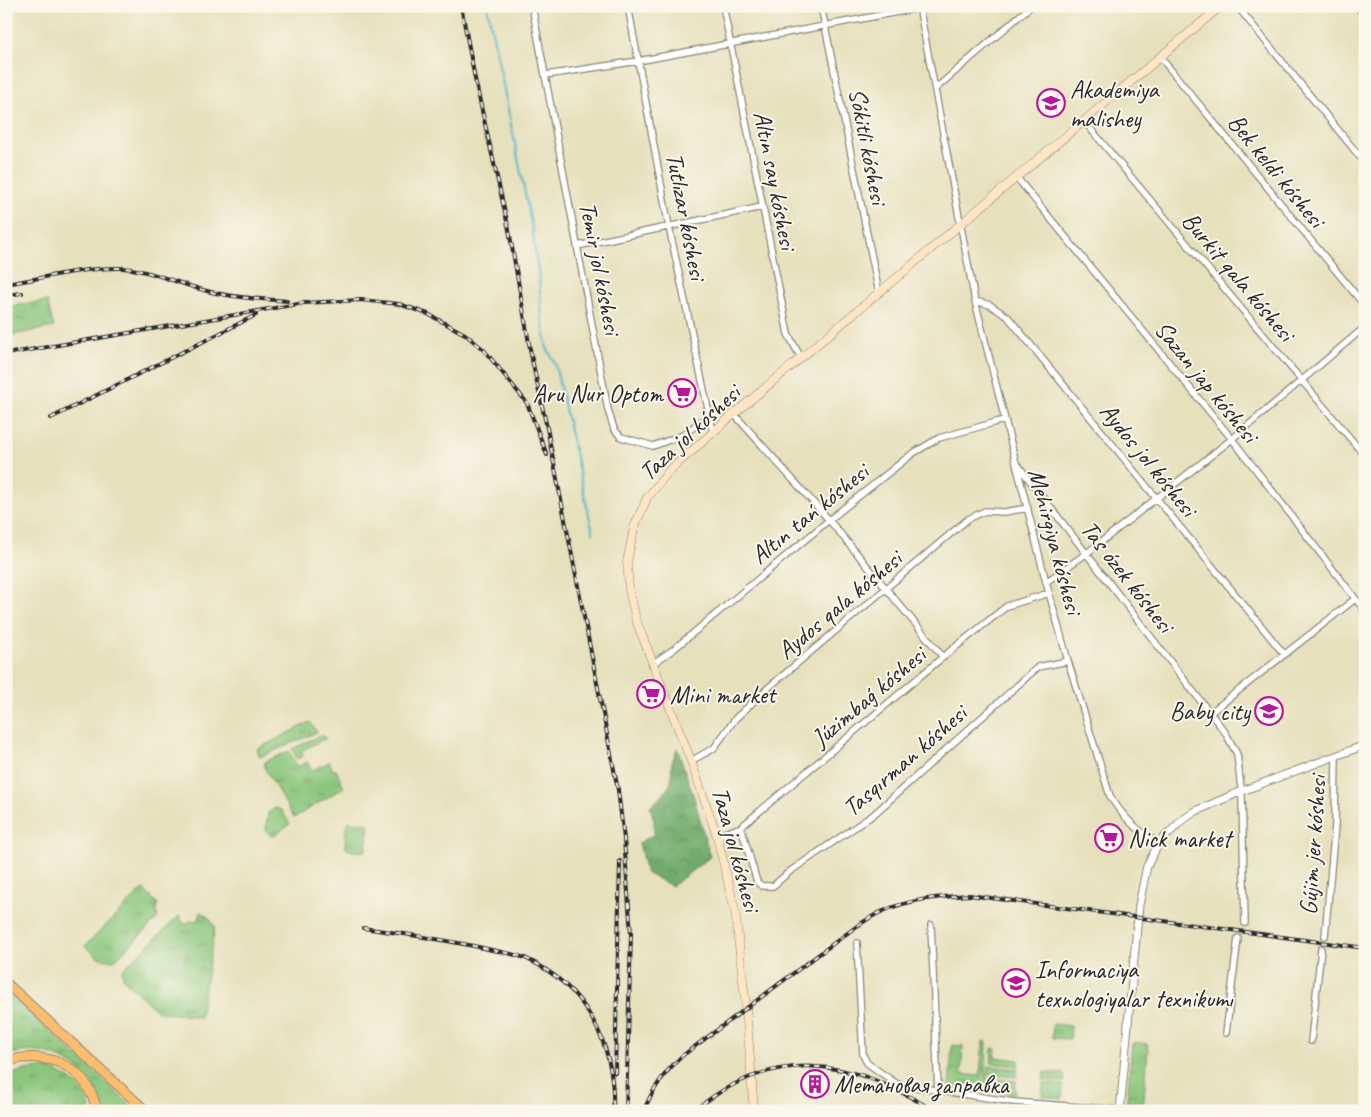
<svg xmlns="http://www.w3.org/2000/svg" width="1371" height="1117" font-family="Caveat,sans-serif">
	<defs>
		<pattern id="grass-tufts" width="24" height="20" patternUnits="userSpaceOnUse" patternTransform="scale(1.25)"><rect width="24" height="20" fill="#8bc67b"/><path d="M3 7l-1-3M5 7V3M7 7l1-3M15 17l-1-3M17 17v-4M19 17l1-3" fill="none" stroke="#72a165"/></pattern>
		<pattern id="forest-crowns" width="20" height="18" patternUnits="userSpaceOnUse" patternTransform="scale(1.25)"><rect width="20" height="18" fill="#70ab6b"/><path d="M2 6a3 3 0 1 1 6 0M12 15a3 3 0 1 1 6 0" fill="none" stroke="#5c8b58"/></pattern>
	</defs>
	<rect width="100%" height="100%" fill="#fbf7ec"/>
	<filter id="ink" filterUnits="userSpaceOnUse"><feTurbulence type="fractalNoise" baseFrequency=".02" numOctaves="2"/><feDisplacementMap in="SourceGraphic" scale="10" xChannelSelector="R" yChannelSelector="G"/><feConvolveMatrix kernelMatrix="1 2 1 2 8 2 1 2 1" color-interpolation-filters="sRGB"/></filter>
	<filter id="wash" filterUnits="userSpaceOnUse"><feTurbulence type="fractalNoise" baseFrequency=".0096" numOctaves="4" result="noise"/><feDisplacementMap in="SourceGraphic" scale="20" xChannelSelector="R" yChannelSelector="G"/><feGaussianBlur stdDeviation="1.12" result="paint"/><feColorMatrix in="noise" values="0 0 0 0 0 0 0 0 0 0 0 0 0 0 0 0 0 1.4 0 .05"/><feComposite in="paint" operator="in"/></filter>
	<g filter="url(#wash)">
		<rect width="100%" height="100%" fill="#e7e0bd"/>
		<!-- grass -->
		<path fill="url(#grass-tufts)" stroke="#5b7853" d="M47,301L54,327L6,336V307Z
			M310,722L317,732L260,757L257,749Z
			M321,735L326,738L301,751L303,756L297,759L292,749Z
			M289,751L297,767L307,762L312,770L329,762L333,770H336L344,787L294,818L264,767L265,762Z
			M275,808L281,810L290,824L272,837L266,831L268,813Z
			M349,822L367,823L369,826L366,850C361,853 350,852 345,847L346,825Z
			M143,889L158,904L156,911L158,918L116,959C101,963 96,955 85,946Z
			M201,912L209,918L215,927L200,1017L166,1013L157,1011L127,983L123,977L122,970L179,916L184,924L191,921L199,920Z
			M6,991L137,1111H103C97,1068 45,1040 6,1056Z
			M1053,1024L1071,1026L1070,1039L1052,1038Z
			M983,1041L987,1042L986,1078L1016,1081L1015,1094L949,1087L952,1045L963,1046L961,1074L980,1076Z
			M1134,1042L1147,1044L1148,1051L1143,1109L1126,1111L1132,1044Z
			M992,1048L996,1049L995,1057L1019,1060L1018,1066L991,1063Z
			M989,1066L1018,1069L1017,1077L988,1075Z
			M46,1068C71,1077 83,1084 91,1111H6V1079C18,1069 31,1069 46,1068Z
			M1044,1072L1065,1074L1064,1082L1043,1080Z
			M1043,1083L1063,1085L1062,1099L1042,1096Z"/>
		<!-- forest -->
		<path fill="url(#forest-crowns)" stroke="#4e6b4b" d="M677,748L694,797L710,857L672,886L646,873L639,843L654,834V820L650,807L664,794L671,783L672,762Z"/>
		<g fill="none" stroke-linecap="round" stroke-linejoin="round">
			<!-- stream -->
			<path stroke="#47b4c4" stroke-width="2" d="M487,6L532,228L539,278L542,319L547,348L555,364L593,533"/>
		</g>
	</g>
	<g filter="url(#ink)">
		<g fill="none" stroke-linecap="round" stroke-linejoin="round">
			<defs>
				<path id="minor" d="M532,6L608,410L614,429L621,437L653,446L683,435L708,416
					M628,6L669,227L713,432
					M723,6L788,334L801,358
					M821,6L879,293
					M919,6L975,301L1046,582L1068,661L1110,796C1122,816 1138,832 1159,843
					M1237,6L1365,163
					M1357,6L1365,16
					M1161,58L1365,306
					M546,75L638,61L919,8
					M935,89L1031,6
					M1084,121L1365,456
					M1017,178L1232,439L1365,611
					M577,246L762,207
					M975,301L990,305L1008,317L1284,654
					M734,414L829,520L943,657
					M1017,464L1210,713L1225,732L1237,754L1242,797L1245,923
					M1046,582L1087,553L1232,439L1365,327
					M652,664L674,649L829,520L912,454L939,438L1004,420
					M1210,713L1355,599
					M691,761L714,748L735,719L768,688L968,519L985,511L1004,512L1028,508
					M741,827L757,882L762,886H773L789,872L873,815L1038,667L1068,661
					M717,836L741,827L943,657L1007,606L1049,593
					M931,925L938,1090
					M1325,936L1335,825L1336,756
					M857,943L863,1055L867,1063L897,1084L1014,1102L1120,1110
					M1226,1033L1238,938
					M1311,1041L1321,949"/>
				<path id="tertiary" d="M1120,1111L1139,905L1147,866L1159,843L1181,821L1196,811L1242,791L1365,745"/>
				<path id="secondary" d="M754,1111L746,1007L735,911L717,836L691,761L636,620L629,589L627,562L634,528L647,498L670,470L734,414L1221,6"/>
				<path id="trunk" d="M6,983L146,1111
					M6,1061C48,1050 87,1065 97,1111"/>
			</defs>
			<!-- minor casing -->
			<use href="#minor" stroke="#898674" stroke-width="8"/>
			<!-- tertiary casing -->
			<use href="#tertiary" stroke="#898674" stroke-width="9"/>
			<!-- secondary casing -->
			<use href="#secondary" stroke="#898674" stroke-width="9"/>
			<!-- trunk casing -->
			<use href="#trunk" stroke="#898674" stroke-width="11"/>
			<!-- minor -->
			<use href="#minor" stroke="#fff" stroke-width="5.5"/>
			<!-- tertiary -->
			<use href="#tertiary" stroke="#fff" stroke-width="7"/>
			<!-- secondary -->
			<use href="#secondary" stroke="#fee5c5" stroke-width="8"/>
			<!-- trunk -->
			<use href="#trunk" stroke="#fcbd6e" stroke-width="9"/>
			<defs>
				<path id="rail" d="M461,6L476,84L509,230L532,360L547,428L618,790L624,839L631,934L626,1111
					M6,284C43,278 82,268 119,268C147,268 183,286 211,292C236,298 261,299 287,301
					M6,295L22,293
					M6,354L304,303L361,300L399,304L428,314L465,334L484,350L527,403L547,455
					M51,418L256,315
					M363,928C406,934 449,940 492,950C502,952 515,954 525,958C586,986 616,1045 613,1111
					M615,1073L620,861
					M644,1111C652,1089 665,1072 682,1056L857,926C865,921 872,916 881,912C909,899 939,897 969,895L1365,948
					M694,1111C749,1065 811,1054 877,1081C897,1089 916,1100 935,1111
					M1150,1111L1172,1108H1193"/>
			</defs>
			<!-- rail casing -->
			<use href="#rail" stroke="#2b2b2b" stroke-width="4"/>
			<!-- rail -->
			<use href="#rail" stroke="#fbf7ec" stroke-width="2" stroke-dasharray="5.5" stroke-linecap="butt"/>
		</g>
	</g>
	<!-- icons -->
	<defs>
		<symbol id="school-ring" viewBox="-11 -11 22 22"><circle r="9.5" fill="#fbf7ec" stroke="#b5179e" stroke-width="1.5"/><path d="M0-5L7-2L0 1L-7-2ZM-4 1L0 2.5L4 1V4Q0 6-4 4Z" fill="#b5179e"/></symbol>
		<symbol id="supermarket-ring" viewBox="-11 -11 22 22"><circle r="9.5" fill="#fbf7ec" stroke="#b5179e" stroke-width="1.5"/><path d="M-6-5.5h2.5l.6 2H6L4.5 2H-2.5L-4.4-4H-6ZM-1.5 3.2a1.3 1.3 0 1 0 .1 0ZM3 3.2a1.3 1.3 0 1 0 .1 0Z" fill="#b5179e"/></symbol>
		<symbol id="university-ring" viewBox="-11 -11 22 22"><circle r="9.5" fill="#fbf7ec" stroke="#b5179e" stroke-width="1.5"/><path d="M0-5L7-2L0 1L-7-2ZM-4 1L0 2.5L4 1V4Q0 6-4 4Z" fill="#b5179e"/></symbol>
		<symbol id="building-ring" viewBox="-11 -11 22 22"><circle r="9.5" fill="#fbf7ec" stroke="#b5179e" stroke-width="1.5"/><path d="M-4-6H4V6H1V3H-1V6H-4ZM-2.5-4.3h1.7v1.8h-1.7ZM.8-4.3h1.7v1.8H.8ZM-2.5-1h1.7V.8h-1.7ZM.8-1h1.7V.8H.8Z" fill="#b5179e"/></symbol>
	</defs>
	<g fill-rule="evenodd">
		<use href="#school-ring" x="1035" y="87" width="32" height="32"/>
		<use href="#supermarket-ring" x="666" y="377" width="32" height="32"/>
		<use href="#supermarket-ring" x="635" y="678" width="32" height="32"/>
		<use href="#school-ring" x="1253" y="695" width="32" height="32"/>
		<use href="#supermarket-ring" x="1093" y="822" width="32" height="32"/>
		<use href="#university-ring" x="1000" y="967" width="32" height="32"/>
		<use href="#building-ring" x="799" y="1068" width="32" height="32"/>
	</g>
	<g text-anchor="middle" stroke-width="4" stroke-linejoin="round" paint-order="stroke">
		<!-- poi labels -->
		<g font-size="25" fill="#2b2b2b" stroke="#fbf7ec" text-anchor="start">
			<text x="1070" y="98">Akademiya<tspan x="1070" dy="29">malishey</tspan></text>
			<text x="663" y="402" text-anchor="end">Aru Nur Optom</text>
			<text x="670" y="703">Mini market</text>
			<text x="1250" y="720" text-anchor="end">Baby city</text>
			<text x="1128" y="847">Nick market</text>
			<text x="1035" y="978">Informaciya<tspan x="1035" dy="29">texnologiyalar texnikumı</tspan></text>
			<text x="834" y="1093">Метановая заправка</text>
		</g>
		<!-- street labels -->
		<g font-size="25" fill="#2b2b2b" stroke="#fbf7ec">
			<text transform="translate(869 146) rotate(79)" y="9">Sókitli kóshesi</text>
			<text transform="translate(1277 170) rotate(51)" y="9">Bek keldi kóshesi</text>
			<text transform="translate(776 180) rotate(79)" y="9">Altın say kóshesi</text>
			<text transform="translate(687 216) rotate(79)" y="9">Tutlızar kóshesi</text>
			<text transform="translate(601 268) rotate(79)" y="9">Temir jol kóshesi</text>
			<text transform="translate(1239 276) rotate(50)" y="9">Burkit qala kóshesi</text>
			<text transform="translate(1207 381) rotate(51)" y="9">Sazan jap kóshesi</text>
			<text transform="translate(689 432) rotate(-43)" y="9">Taza jol kóshesi</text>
			<text transform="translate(1149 459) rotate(51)" y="9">Aydos jol kóshesi</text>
			<text transform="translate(809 513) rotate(-39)" y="9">Altın tań kóshesi</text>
			<text transform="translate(1056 541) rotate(75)" y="9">Mehirgiya kóshesi</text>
			<text transform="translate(1128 576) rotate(52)" y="9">Tas ózek kóshesi</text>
			<text transform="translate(839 604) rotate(-40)" y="9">Aydos qala kóshesi</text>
			<text transform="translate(868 696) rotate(-40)" y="9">Júzimbaǵ kóshesi</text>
			<text transform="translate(904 760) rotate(-41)" y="9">Tasqırman kóshesi</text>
			<text transform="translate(1312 845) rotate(-86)" y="9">Gújim jer kóshesi</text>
			<text transform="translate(737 849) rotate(75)" y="9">Taza jol kóshesi</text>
		</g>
	</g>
	<!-- margin -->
	<rect width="1371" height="1117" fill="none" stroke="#fbf7ec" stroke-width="25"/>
</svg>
